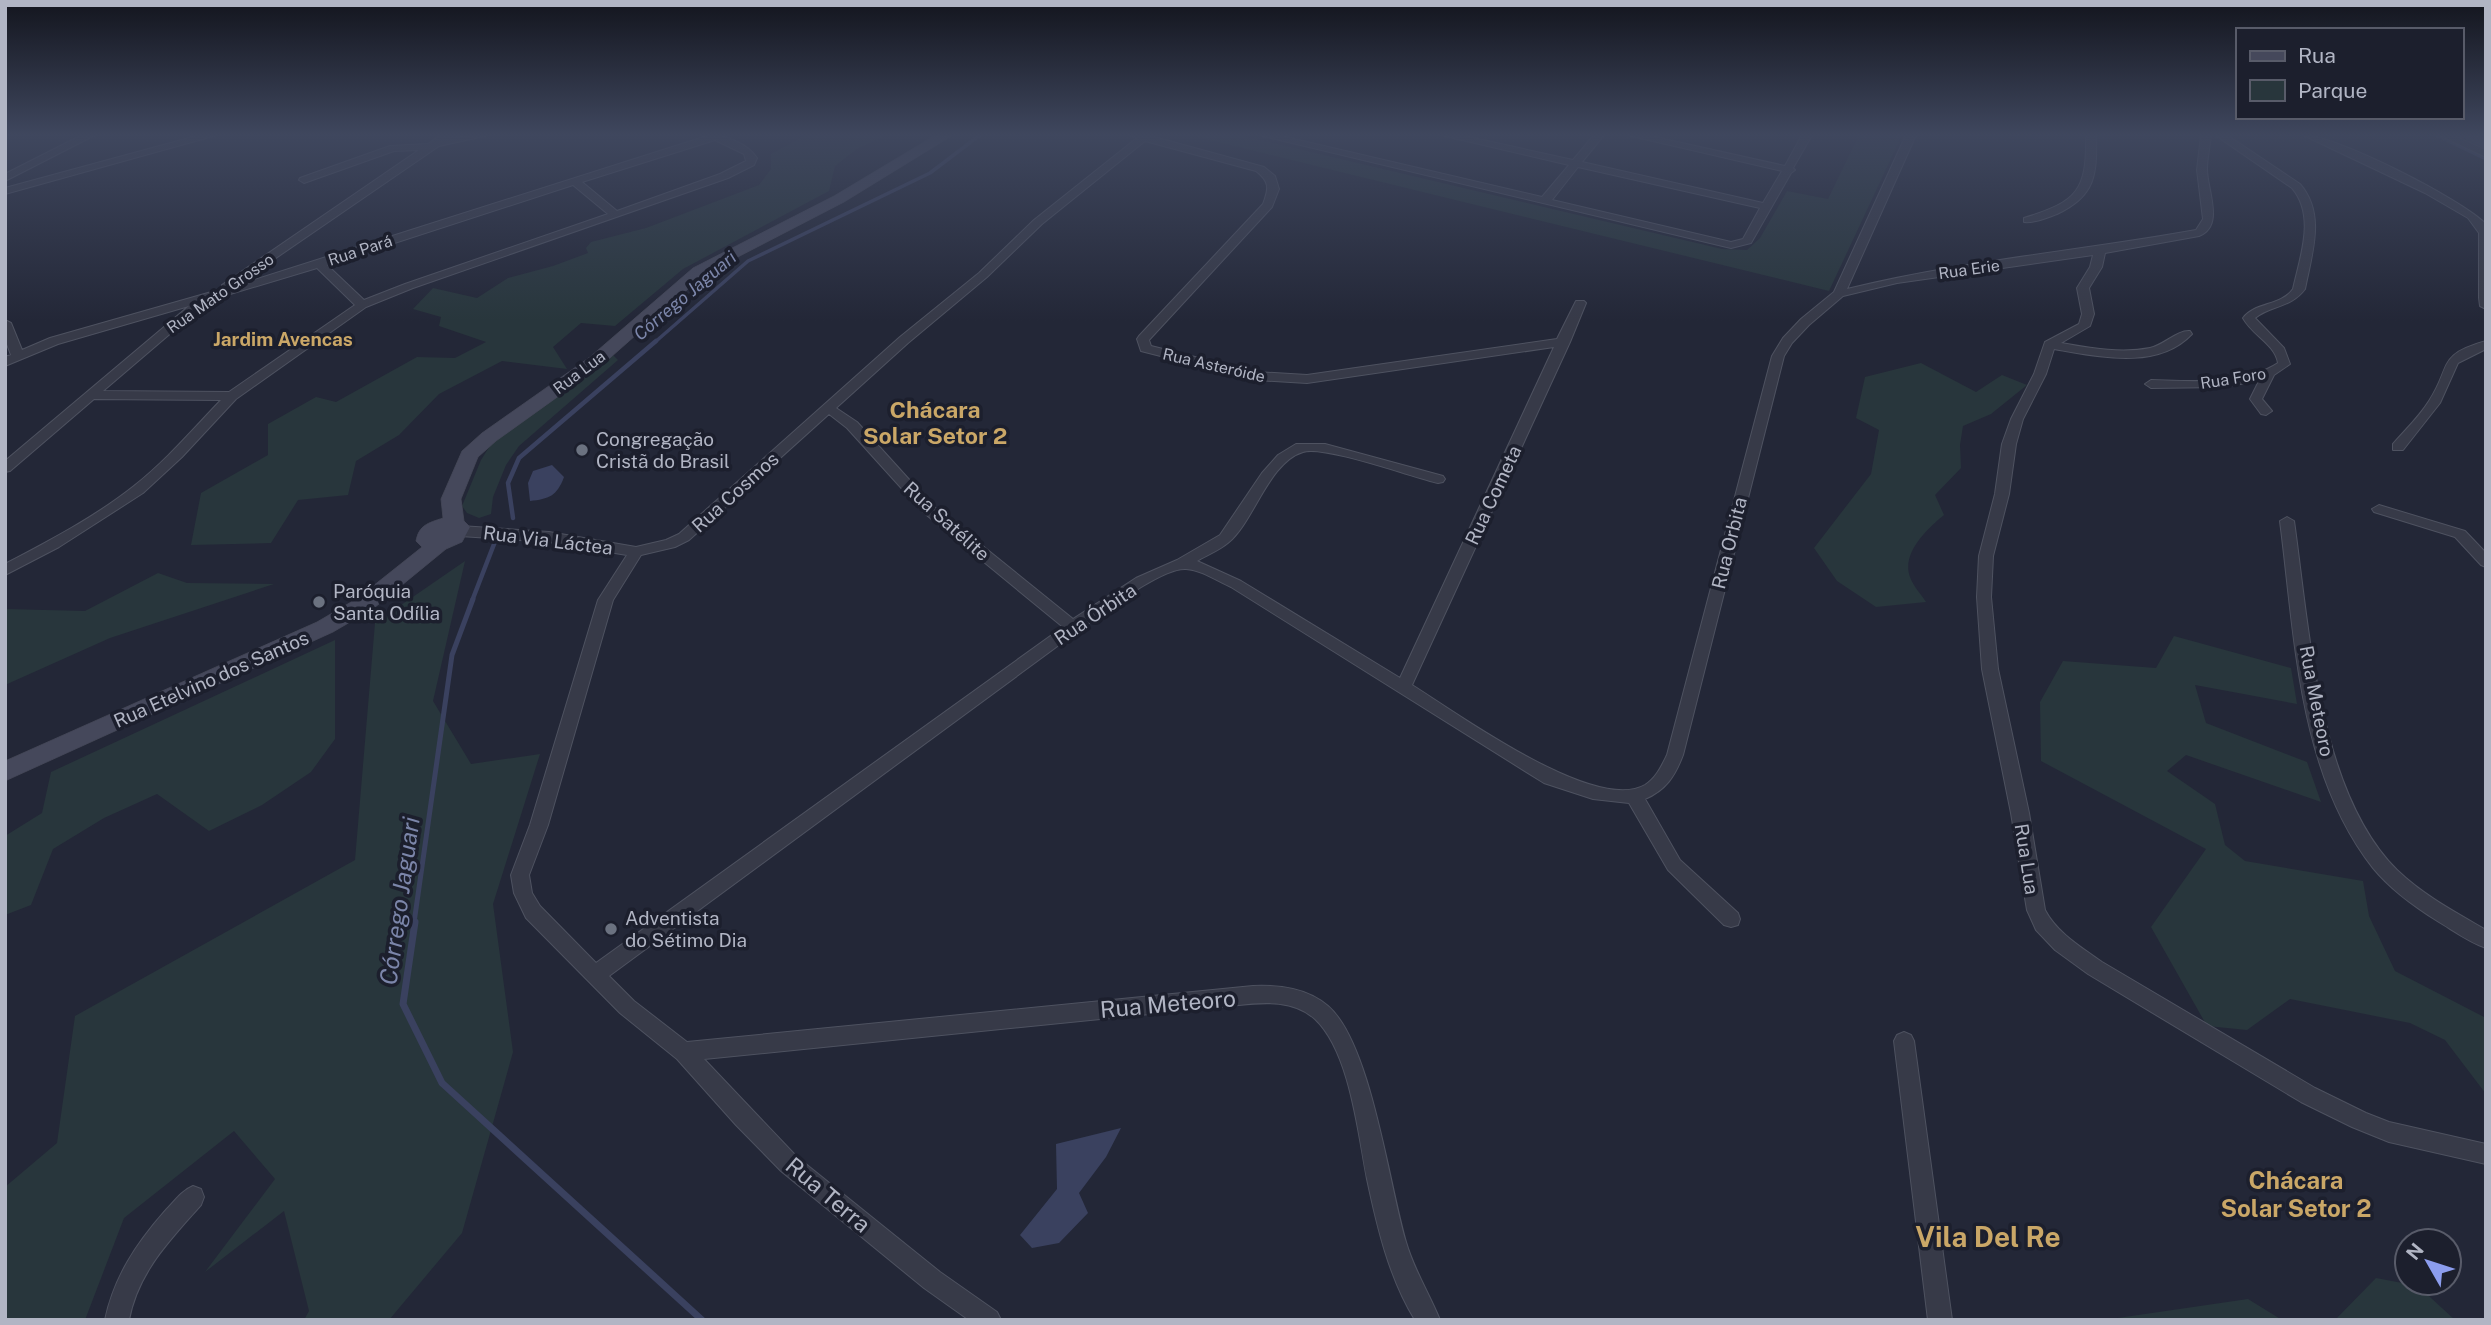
<svg xmlns="http://www.w3.org/2000/svg" width="2491" height="1325" font-family="'Public Sans',sans-serif">
	<rect width="100%" height="100%" fill="#232737"/>
	<!-- green -->
	<path fill="#28363c" d="M806,135H887L857,149L835,166L829,191L683,269L615,326L581,323L553,347L567,369L502,361L439,394L399,435L356,461L348,495L298,500L271,543L191,545L201,493L268,455V424L316,397L336,402L417,357L455,358L486,342L439,326L441,317L413,309L433,288L477,298L508,278L553,266L588,253L586,248L591,242L646,228L759,185L771,169V154Z
		M1189,135H1239L1722,249L1747,250L1760,238L1787,191L1828,199L1859,135H1902L1829,291Z
		M613,355L618,360L519,446L506,465L493,497L491,514L479,518L467,513L462,506L481,460L493,441Z
		M1921,363L1976,392L2002,375L2027,385L1991,414L1963,426L1960,445L1961,468L1935,495L1944,515C1928,528 1901,553 1910,577C1913,586 1921,594 1926,602L1876,607L1837,581L1814,548L1871,474L1879,430L1856,418L1865,377Z
		M465,561L433,701L471,764L540,754L493,904L513,1052L462,1233L389,1320H304L309,1311L284,1211L205,1272L275,1179L234,1131L124,1218L85,1320H5V1187L57,1143L75,1016L355,860L375,623Z
		M158,573L187,583L274,584L110,638L5,685V609L85,611Z
		M2174,636L2291,668L2297,704L2195,685L2206,723L2307,762L2321,802L2186,755L2167,771L2215,804L2225,845L2245,861L2363,881L2369,916L2395,971L2486,1018V1094L2445,1040L2410,1023L2290,999L2247,1030L2207,1026L2151,927L2206,849L2041,761L2040,702L2063,661L2156,668Z
		M335,640V739L311,772L262,805L209,831L157,794L104,818L53,849L31,905L5,915V836L42,813L51,772Z
		M2376,1278L2418,1286L2455,1320H2335Z
		M2248,1299L2282,1320H2104Z"/>
	<!-- water -->
	<path fill="#3a415f" d="M552,465L564,477C557,496 549,499 530,501L528,483L533,471Z
		M1121,1128L1106,1157L1079,1193L1088,1213L1059,1243L1032,1248L1020,1235L1057,1189L1056,1144Z"/>
	<g fill="none" stroke-linecap="round" stroke-linejoin="round">
		<!-- stream-far3 -->
		<path stroke="#3a415f" stroke-width="3.5" d="M2436,135L2486,159
			M654,343L748,261L930,173L980,135"/>
		<!-- stream-far2 -->
		<path stroke="#3a415f" stroke-width="4.5" d="M513,518L508,483L519,458L656,341
			M472,601L496,539"/>
		<!-- stream-far1 -->
		<path stroke="#3a415f" stroke-width="5" d="M414,923L452,655L473,599"/>
		<!-- stream -->
		<path stroke="#3a415f" stroke-width="7" d="M415,922L403,1004L442,1083L702,1320"/>
		<defs>
			<path id="street" d="M82,135H95L5,181V174Z
				M200,135H217L5,194V188Z
				M441,135H453L450,138L489,135L439,146L235,286L710,135C725,135 747,143 757,158L754,165L728,178L413,288L366,307L236,399L182,457L143,493L59,547L5,575V564C49,541 95,517 134,486C166,461 193,429 221,400L94,399L10,471L5,472V461L189,306L58,344L5,366V357L11,355L5,339V320L11,323L22,350L50,338L222,289V285L419,150L394,151L304,183L299,180L300,178L390,146L428,144ZM715,140L744,154L746,161L720,174L617,211L582,182ZM573,185L608,214L405,284L364,300L327,265ZM317,268L355,305L229,392L103,391L199,309L201,307L197,304Z
				M1130,135H1147L1264,167L1275,176L1279,189L1272,207L1149,340L1151,346L1255,372L1307,375L1557,339L1576,301H1584L1586,303L1570,342L1412,685C1457,713 1595,814 1645,785C1656,778 1661,767 1667,755L1772,356L1783,338L1801,319L1834,292L1906,135H1916L1847,289C1960,261 2080,251 2196,230L2203,219L2197,170L2201,135H2211C2210,146 2207,158 2207,169C2207,190 2225,226 2199,236L2105,253L2102,267L2089,288L2094,314L2090,326L2061,343C2090,348 2121,354 2150,348C2164,345 2177,330 2190,331L2192,334C2157,371 2097,356 2054,349L2046,374L2023,419L2016,444L2009,494L1993,556L1991,597L1998,669L2029,813L2045,910C2057,933 2081,947 2102,962L2315,1088L2366,1113L2389,1122L2486,1144V1164L2389,1142L2352,1127L2301,1102L2088,974L2055,950L2036,930L2027,910L2011,813L1982,669L1977,597L1979,556L1995,494L2002,444L2011,419L2034,374L2045,342L2079,324L2082,314L2077,288L2090,267L2093,255L1897,283L1843,296L1809,325L1792,343L1784,356L1683,755C1675,776 1666,790 1645,799L1680,860L1738,913L1740,919L1738,925L1731,927L1724,925L1668,870L1629,803L1593,799L1544,783L1231,587C1217,581 1202,570 1186,569C1161,567 1100,616 1078,631L609,976L634,1001L687,1042L1253,986C1280,985 1307,988 1328,1006C1371,1043 1389,1185 1406,1242C1414,1270 1429,1293 1440,1320H1415C1389,1278 1377,1226 1367,1179C1358,1133 1350,1052 1315,1019C1294,1000 1265,1002 1239,1005L704,1059L797,1157L940,1272L997,1312L1001,1320H969L924,1288L781,1171L736,1125L677,1059L620,1013L526,918L514,893L511,875L530,825L598,600L627,555L549,542L460,536L453,531L460,526L549,532L636,547L666,540L679,534L900,337L979,273L1034,220L1137,138ZM1145,141L1256,171C1270,182 1269,188 1263,204L1139,336L1137,339L1141,351L1255,380L1307,383L1554,347L1400,678L1241,581L1197,561C1207,555 1220,550 1229,542C1254,521 1269,462 1303,452C1324,445 1412,477 1438,483L1443,482L1445,479L1443,476L1325,444H1296L1278,455L1262,473L1220,535L1177,560L1136,578L1073,619L933,506L857,422L836,408L908,343L987,277L1042,224ZM829,414L847,428L923,512L1063,627L596,963L540,906L532,893L529,875L548,825L613,600L641,555L675,547L689,540Z
				M1259,135H1277L1542,197L1569,165L1441,135H1460L1573,160L1594,135H1604L1582,162L1763,203L1782,171L1627,135H1646L1785,166L1802,135H1812L1793,168L1795,170L1791,173L1751,243L1731,248ZM1578,167L1760,208L1743,239L1731,242L1552,200Z
				M2086,135H2096C2097,174 2096,196 2057,214C2047,218 2035,223 2024,222V218C2078,202 2087,190 2086,135Z
				M2215,135H2227L2300,184C2326,214 2312,253 2305,289C2291,308 2271,305 2255,318L2284,348L2290,364L2274,375L2262,399L2272,411L2266,415L2261,414L2250,399L2259,381L2221,387L2151,388L2145,384L2151,380C2192,381 2242,386 2278,363C2275,344 2252,335 2243,318C2255,302 2281,306 2293,289C2300,257 2316,216 2292,188Z
				M2303,135C2336,135 2461,199 2486,224V309L2480,306L2479,298V233L2468,218L2425,193Z
				M2439,135H2452L2486,150V157Z
				M2486,341V349L2458,363L2440,403L2403,450H2393V444C2405,430 2419,417 2429,401C2452,366 2436,355 2486,341Z
				M2379,505L2465,531L2486,553V567L2481,565L2455,537L2374,512L2372,509Z
				M2287,517L2294,521C2309,626 2318,792 2397,870C2423,895 2455,912 2486,930V948C2469,942 2454,931 2439,922C2415,907 2391,890 2373,868C2298,773 2295,636 2280,521Z
				M1904,1032L1911,1035L1914,1041L1952,1320H1928L1894,1041L1897,1035Z
				M193,1186L201,1189L204,1197L201,1205C170,1240 138,1272 129,1320H105C114,1277 136,1244 165,1211C174,1202 181,1191 193,1186Z"/>
			<path id="secondary" d="M936,135H953L844,202L705,274L602,365L496,441L478,457L461,499L464,521L470,527L462,542L446,549L374,608L333,632L5,781V761L317,622L358,598L422,547L416,541C419,525 428,523 443,518L441,499L462,451L482,433L590,357L693,268L834,196Z
				M2459,135H2477L2486,139V149Z"/>
		</defs>
		<!-- street casing -->
		<use href="#street" stroke="#4e5260" stroke-width="2"/>
		<!-- secondary casing -->
		<use href="#secondary" stroke="#404351" stroke-width="1"/>
		<!-- street -->
		<use href="#street" fill="#373a48" fill-rule="evenodd"/>
		<!-- secondary -->
		<use href="#secondary" fill="#45485b" fill-rule="evenodd"/>
	</g>
	<!-- sky -->
	<linearGradient id="sky" x2="0" y2="1"><stop stop-color="#13151e"/><stop offset="0.42" stop-color="#3f475e"/><stop offset="1" stop-color="#3f475e" stop-opacity="0"/></linearGradient>
	<rect width="2491" height="321" fill="url(#sky)"/>
	<!-- markers -->
	<g fill="#6b7280" stroke="#1c1f2d" stroke-width="2.5">
		<circle cx="582" cy="450" r="7"/>
		<circle cx="319" cy="602" r="7"/>
		<circle cx="611" cy="929" r="7"/>
	</g>
	<g text-anchor="middle" stroke-width="7" stroke-linejoin="round" paint-order="stroke">
		<!-- far-street labels -->
		<g font-size="16" fill="#b1b5c4" stroke="#1c1f2d">
			<text transform="translate(360 250) rotate(-18)" y="6">Rua Pará</text>
			<text transform="translate(1969 269) rotate(-8)" y="6">Rua Erie</text>
			<text transform="translate(220 293) rotate(-35)" y="6">Rua Mato Grosso</text>
			<text transform="translate(1214 365) rotate(13)" y="6">Rua Asteróide</text>
			<text transform="translate(579 372) rotate(-37)" y="6">Rua Lua</text>
			<text transform="translate(2233 378) rotate(-9)" y="6">Rua Foro</text>
		</g>
		<!-- far-water labels -->
		<g font-size="18" font-style="italic" fill="#7c86aa" stroke="#1c1f2d">
			<text transform="translate(685 296) rotate(-40)" y="6">Córrego Jaguari</text>
		</g>
		<!-- far-quarter labels -->
		<g font-size="19" font-weight="bold" fill="#caa767" stroke="#1c1f2d">
			<text x="283" y="346">Jardim Avencas</text>
		</g>
		<!-- poi labels -->
		<g font-size="19" fill="#b1b5c4" stroke="#1c1f2d" text-anchor="start">
			<text x="596" y="446">Congregação<tspan x="596" dy="22">Cristã do Brasil</tspan></text>
			<text x="333" y="598">Paróquia<tspan x="333" dy="22">Santa Odília</tspan></text>
			<text x="625" y="925">Adventista<tspan x="625" dy="22">do Sétimo Dia</tspan></text>
		</g>
		<!-- street labels -->
		<g font-size="19" fill="#b1b5c4" stroke="#1c1f2d">
			<text transform="translate(735 492) rotate(-42)" y="7">Rua Cosmos</text>
			<text transform="translate(1493 495) rotate(-65)" y="7">Rua Cometa</text>
			<text transform="translate(947 521) rotate(42)" y="7">Rua Satélite</text>
			<text transform="translate(548 540) rotate(7)" y="7">Rua Via Láctea</text>
			<text transform="translate(1729 543) rotate(-76)" y="7">Rua Orbita</text>
			<text transform="translate(1095 614) rotate(-34)" y="7">Rua Órbita</text>
			<text transform="translate(211 679) rotate(-24)" y="7">Rua Etelvino dos Santos</text>
			<text transform="translate(2317 701) rotate(79)" y="7">Rua Meteoro</text>
			<text transform="translate(2027 859) rotate(81)" y="7">Rua Lua</text>
		</g>
		<!-- quarter labels -->
		<g font-size="23" font-weight="bold" fill="#caa767" stroke="#1c1f2d">
			<text x="935" y="418">Chácara<tspan x="935" dy="26">Solar Setor 2</tspan></text>
		</g>
		<!-- near-street labels -->
		<g font-size="23" fill="#b1b5c4" stroke="#1c1f2d">
			<text transform="translate(1168 1004) rotate(-5)" y="8">Rua Meteoro</text>
			<text transform="translate(828 1195) rotate(40)" y="8">Rua Terra</text>
		</g>
		<!-- near-water labels -->
		<g font-size="24" font-style="italic" fill="#7c86aa" stroke="#1c1f2d">
			<text transform="translate(400 901) rotate(-82)" y="8">Córrego Jaguari</text>
		</g>
		<!-- near-neighbourhood labels -->
		<g font-size="24" font-weight="bold" fill="#caa767" stroke="#1c1f2d">
			<text x="2296" y="1189">Chácara<tspan x="2296" dy="28">Solar Setor 2</tspan></text>
		</g>
		<!-- near-quarter labels -->
		<g font-size="28" font-weight="bold" fill="#caa767" stroke="#1c1f2d">
			<text x="1988" y="1247">Vila Del Re</text>
		</g>
	</g>
	<!-- border -->
	<rect width="2491" height="1325" fill="none" stroke="#b1b5c4" stroke-width="14"/>
	<!-- legend -->
	<rect x="2236" y="28" width="228" height="91" fill="#1c1f2d" stroke="#585b69" stroke-width="2"/>
	<rect x="2250" y="51" width="35" height="10" fill="#45485b" stroke="#585b69" stroke-width="2"/>
	<text x="2298" y="63" font-size="21" fill="#b1b5c4">Rua</text>
	<rect x="2250" y="80" width="35" height="21" fill="#28363c" stroke="#585b69" stroke-width="2"/>
	<text x="2298" y="98" font-size="21" fill="#b1b5c4">Parque</text>
	<!-- north arrow -->
	<g transform="translate(2428 1262) rotate(309)"><circle r="33" fill="#1c1f2d" stroke="#585b69" stroke-width="2"/>
	<path d="M0-5L12 26L0 18L-12 26Z" fill="#8c9dee"/>
	<text y="-10" font-size="19" font-weight="bold" text-anchor="middle" fill="#b1b5c4">N</text>
	</g>
</svg>
